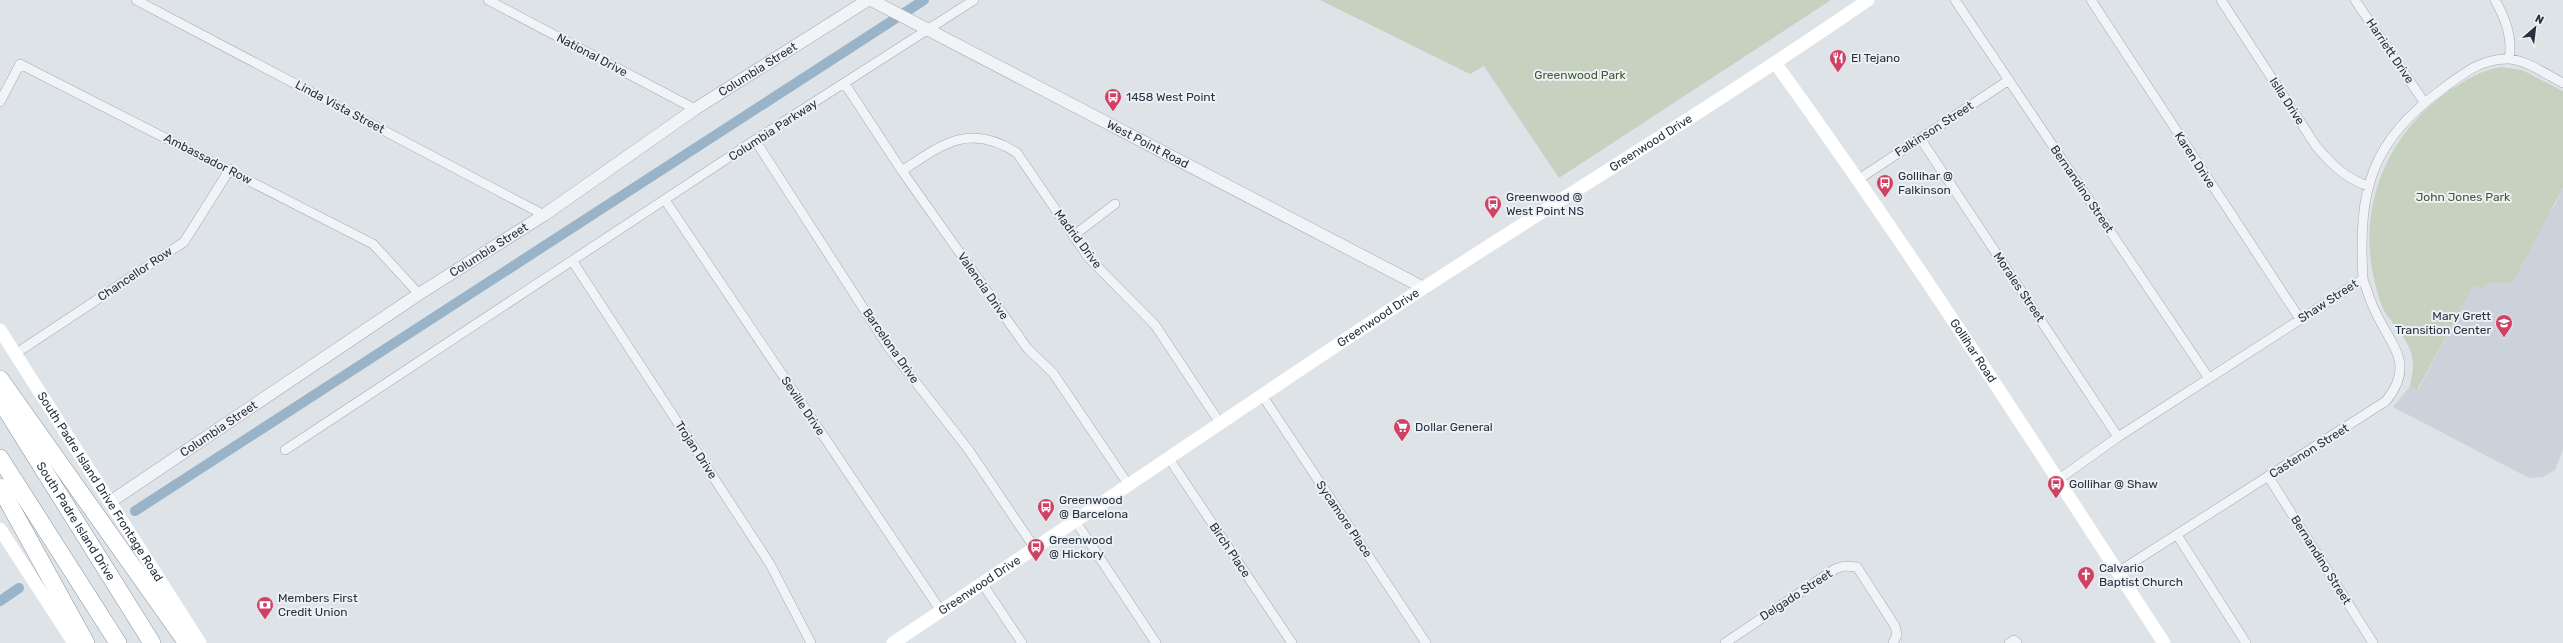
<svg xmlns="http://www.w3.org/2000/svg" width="2563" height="643" font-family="Rubik,sans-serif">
	<rect width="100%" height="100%" fill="#dee3e8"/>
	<!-- built -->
	<path fill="#ccd2da" d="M2563,188V450L2555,470L2543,477L2529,478L2393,407L2410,386L2418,390L2473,285L2484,289L2489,283L2503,281L2555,205Z"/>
	<!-- green -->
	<path fill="#c6d2bf" d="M1320,0H1831L1559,178L1484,66L1470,74Z
		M2501,67L2522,70L2563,91V188L2512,283H2489L2484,289L2473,286L2417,390L2410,386C2418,353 2409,344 2389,318C2381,308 2377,292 2374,279C2357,205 2388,133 2449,91C2466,80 2481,70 2501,67Z"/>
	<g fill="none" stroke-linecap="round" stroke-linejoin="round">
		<!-- canal -->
		<path stroke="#99b4c8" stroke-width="10" d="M135,511L924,0
			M0,601L19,588"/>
		<defs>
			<path id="minor" d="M136,0L544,215
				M488,0L695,109
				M1955,0L2208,377
				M2091,0L2300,319
				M2221,0L2316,146C2331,164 2345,178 2368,186
				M2355,0L2424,102
				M2495,0C2505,18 2513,37 2509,58
				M845,84L902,171L1027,348L1053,373L1128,484
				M0,102L20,64L373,244L419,294
				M1920,138L2118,437
				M755,140L889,348L968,449L1034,547
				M902,171C942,144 970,122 1017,153L1088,257L1155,325L1220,423
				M1859,179L2009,80
				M665,200L941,611
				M1073,236L1115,204
				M573,262L770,564L811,643
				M15,354L184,242L230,169
				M1262,395L1426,643
				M285,450L755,140L974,0
				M1168,457L1292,643
				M2268,476L2373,643
				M2059,479L2118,437L2363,279C2358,189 2370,142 2445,87C2465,72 2482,59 2507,59C2525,59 2547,75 2563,83
				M1076,522L1156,643
				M2177,535L2246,643
				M2118,572L2386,401C2416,364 2391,346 2375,311C2370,301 2367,290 2363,279
				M982,583L1022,643
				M1725,643L1835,569L1844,566L1857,567L1895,626L1897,635L1893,643
				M2009,643L2014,640L2017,643"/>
			<g id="tertiary">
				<path id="s1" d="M871,0L1424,288"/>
				<path id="s2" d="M110,502L419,294L544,215L695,109L868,0"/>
			</g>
			<g id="motorway">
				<path d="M0,379L187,643"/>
				<path id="s6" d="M0,400L152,643"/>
				<path d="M0,458L118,643"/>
				<path d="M0,487L86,643"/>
			</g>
		</defs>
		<!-- minor casing -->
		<use href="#minor" stroke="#a3aab2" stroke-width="10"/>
		<!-- tertiary casing -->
		<use href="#tertiary" stroke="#a3aab2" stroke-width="13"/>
		<!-- motorway casing -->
		<use href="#motorway" stroke="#85929e" stroke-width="18"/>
		<!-- minor -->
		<use href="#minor" stroke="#f1f3f6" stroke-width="9"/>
		<!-- tertiary -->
		<use href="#tertiary" stroke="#f1f3f6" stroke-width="12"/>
		<!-- secondary -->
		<g stroke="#fff" stroke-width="13">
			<path id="s3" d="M1776,64C1912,252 2037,448 2164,643"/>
			<path id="s4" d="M0,330L200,643"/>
			<path d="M0,529L74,643"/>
			<path id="s5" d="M893,643C1071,525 1246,404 1425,287C1573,191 1723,100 1868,0"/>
		</g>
		<!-- motorway -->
		<use href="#motorway" stroke="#fff" stroke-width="17"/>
	</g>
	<!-- icons -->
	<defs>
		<symbol id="restaurant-pin" viewBox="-11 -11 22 30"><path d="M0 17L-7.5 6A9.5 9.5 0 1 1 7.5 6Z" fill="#ce4264" stroke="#edf1f5"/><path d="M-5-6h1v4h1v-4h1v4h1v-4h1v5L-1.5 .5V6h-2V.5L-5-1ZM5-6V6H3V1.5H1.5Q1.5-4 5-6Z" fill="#fff"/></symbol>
		<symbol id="bus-pin" viewBox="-11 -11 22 30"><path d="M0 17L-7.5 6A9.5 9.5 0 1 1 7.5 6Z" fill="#ce4264" stroke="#edf1f5"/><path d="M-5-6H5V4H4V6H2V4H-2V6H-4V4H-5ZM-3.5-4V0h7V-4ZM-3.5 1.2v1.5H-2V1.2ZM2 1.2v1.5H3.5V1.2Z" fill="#fff"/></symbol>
		<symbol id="school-pin" viewBox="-11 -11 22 30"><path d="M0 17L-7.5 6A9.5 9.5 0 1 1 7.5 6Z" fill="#ce4264" stroke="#edf1f5"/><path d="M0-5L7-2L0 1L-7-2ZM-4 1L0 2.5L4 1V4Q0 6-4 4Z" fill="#fff"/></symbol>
		<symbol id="supermarket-pin" viewBox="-11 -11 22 30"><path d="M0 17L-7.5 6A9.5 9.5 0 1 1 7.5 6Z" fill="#ce4264" stroke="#edf1f5"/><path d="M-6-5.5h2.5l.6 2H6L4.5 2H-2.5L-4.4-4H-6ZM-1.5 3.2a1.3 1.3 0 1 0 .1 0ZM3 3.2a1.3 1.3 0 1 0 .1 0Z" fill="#fff"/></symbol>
		<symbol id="church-pin" viewBox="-11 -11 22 30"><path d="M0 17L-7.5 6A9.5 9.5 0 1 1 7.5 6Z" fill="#ce4264" stroke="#edf1f5"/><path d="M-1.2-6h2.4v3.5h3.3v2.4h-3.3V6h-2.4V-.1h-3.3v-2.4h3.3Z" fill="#fff"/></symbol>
		<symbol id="bank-pin" viewBox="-11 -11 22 30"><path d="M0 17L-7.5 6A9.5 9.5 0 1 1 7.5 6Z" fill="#ce4264" stroke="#edf1f5"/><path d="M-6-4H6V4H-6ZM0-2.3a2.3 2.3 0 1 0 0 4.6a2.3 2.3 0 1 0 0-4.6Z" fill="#fff"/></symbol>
	</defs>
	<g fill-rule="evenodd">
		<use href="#restaurant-pin" x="1828" y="48" width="20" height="27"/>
		<use href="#bus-pin" x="1103" y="87" width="20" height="27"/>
		<use href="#bus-pin" x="1875" y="173" width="20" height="27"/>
		<use href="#bus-pin" x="1483" y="194" width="20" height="27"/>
		<use href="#school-pin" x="2494" y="313" width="20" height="27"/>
		<use href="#supermarket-pin" x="1392" y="417" width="20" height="27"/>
		<use href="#bus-pin" x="2046" y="474" width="20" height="27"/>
		<use href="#bus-pin" x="1036" y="497" width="20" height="27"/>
		<use href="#bus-pin" x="1026" y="537" width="20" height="27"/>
		<use href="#church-pin" x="2076" y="565" width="20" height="27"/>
		<use href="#bank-pin" x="255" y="595" width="20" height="27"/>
	</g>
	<g text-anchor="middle" stroke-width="4" stroke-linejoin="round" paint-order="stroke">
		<!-- street labels -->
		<g font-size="12" fill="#27323f" stroke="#edf1f5">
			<text transform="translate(2390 51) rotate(56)" y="4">Harriett Drive</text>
			<text transform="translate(592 55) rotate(28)" y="4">National Drive</text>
			<text dy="4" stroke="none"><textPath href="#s2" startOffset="779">Columbia Street</textPath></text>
			<text transform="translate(2287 101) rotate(57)" y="4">Islla Drive</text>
			<text transform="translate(340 107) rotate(28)" y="4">Linda Vista Street</text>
			<text transform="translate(1934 129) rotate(-33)" y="4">Falkinson Street</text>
			<text transform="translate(773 130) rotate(-33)" y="4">Columbia Parkway</text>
			<text dy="4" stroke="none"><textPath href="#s5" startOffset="908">Greenwood Drive</textPath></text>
			<text dy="4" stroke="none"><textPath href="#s1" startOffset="312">West Point Road</textPath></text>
			<text transform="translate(208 159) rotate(27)" y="4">Ambassador Row</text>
			<text transform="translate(2195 160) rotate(57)" y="4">Karen Drive</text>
			<text transform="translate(2082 189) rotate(56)" y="4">Bernandino Street</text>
			<text transform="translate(1078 239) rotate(53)" y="4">Madrid Drive</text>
			<text dy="4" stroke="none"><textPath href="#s2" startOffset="455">Columbia Street</textPath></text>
			<text transform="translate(135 274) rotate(-34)" y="4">Chancellor Row</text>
			<text transform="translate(983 286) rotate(55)" y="4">Valencia Drive</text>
			<text transform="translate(2019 287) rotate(56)" y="4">Morales Street</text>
			<text transform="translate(2328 301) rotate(-33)" y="4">Shaw Street</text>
			<text dy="4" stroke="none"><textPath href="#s5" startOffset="584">Greenwood Drive</textPath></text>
			<text transform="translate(891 346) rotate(55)" y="4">Barcelona Drive</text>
			<text dy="4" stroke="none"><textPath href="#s3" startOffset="348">Gollihar Road</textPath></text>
			<text transform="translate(803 406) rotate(56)" y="4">Seville Drive</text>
			<text dy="4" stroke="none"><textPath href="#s2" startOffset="131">Columbia Street</textPath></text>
			<text transform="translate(696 450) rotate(57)" y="4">Trojan Drive</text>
			<text transform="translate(2309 451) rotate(-32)" y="4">Castenon Street</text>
			<text dy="4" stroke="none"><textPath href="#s4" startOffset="186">South Padre Island Drive Frontage Road</textPath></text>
			<text transform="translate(1344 519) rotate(56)" y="4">Sycamore Place</text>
			<text dy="4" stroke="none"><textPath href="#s6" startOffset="143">South Padre Island Drive</textPath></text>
			<text transform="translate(1230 550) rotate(56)" y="4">Birch Place</text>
			<text transform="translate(2321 560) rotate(58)" y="4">Bernandino Street</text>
			<text dy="4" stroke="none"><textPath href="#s5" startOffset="104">Greenwood Drive</textPath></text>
			<text transform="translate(1796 595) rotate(-33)" y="4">Delgado Street</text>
		</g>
		<!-- poi labels -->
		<g font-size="12" fill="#27323f" stroke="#edf1f5" text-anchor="start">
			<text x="1851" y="62">El Tejano</text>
			<text x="1126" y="101">1458 West Point</text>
			<text x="1898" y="180">Gollihar @<tspan x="1898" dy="14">Falkinson</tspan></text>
			<text x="1506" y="201">Greenwood @<tspan x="1506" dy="14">West Point NS</tspan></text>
			<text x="2491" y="320" text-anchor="end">Mary Grett<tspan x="2491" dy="14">Transition Center</tspan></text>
			<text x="1415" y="431">Dollar General</text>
			<text x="2069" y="488">Gollihar @ Shaw</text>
			<text x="1059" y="504">Greenwood<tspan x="1059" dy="14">@ Barcelona</tspan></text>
			<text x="1049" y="544">Greenwood<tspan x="1049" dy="14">@ Hickory</tspan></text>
			<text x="2099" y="572">Calvario<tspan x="2099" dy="14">Baptist Church</tspan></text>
			<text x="278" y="602">Members First<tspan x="278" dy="14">Credit Union</tspan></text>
		</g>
		<!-- park labels -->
		<g font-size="12" fill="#3f5a35" stroke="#edf1f5">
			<text x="1580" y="79">Greenwood Park</text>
			<text x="2463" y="201">John Jones Park</text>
		</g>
	</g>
	<!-- north arrow -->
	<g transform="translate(2535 28) rotate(28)" stroke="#edf1f5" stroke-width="3" paint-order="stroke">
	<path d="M0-3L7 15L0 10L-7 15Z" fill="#27323f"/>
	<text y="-6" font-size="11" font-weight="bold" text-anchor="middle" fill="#27323f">N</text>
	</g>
</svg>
